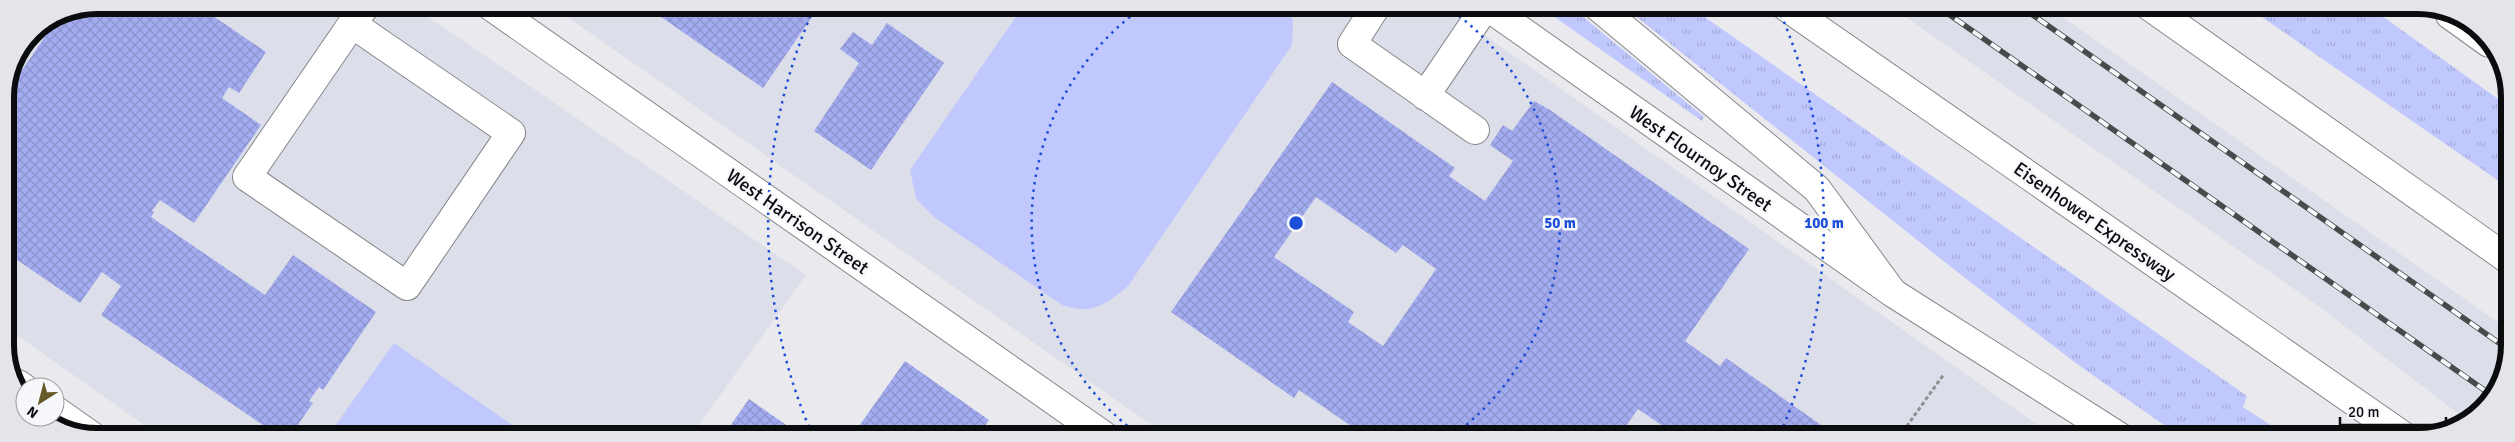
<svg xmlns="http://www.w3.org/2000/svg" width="2515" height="442" font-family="Signika,sans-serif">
	<defs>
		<pattern id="grass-tufts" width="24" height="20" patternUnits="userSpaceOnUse" patternTransform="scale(1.25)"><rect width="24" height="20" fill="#c1c8fd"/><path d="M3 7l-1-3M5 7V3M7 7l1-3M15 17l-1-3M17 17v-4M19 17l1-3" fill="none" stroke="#a4abd8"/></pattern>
		<pattern id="building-cross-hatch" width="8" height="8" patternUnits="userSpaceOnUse" patternTransform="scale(1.25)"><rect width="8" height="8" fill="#a4acf1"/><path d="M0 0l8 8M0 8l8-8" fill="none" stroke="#8c93cd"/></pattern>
	</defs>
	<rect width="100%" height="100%" fill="#eaeaee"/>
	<!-- built -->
	<path fill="#dcdee9" d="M97,5H411L806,275L691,436H160L8,329L5,96L12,61L32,32L62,12Z
		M550,5H1442L2055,437H1169Z
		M1890,6H2047L2509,330V358L2479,414L2465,419L2317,305Z"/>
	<!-- grass -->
	<path fill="url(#grass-tufts)" d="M1539,6H1570L1704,117L1702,121Z
		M1623,6H1689L2247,396L2243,407L2289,437H2181L2077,364L1956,271Z
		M2246,6H2368L2508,106L2509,188Z"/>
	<!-- pitch -->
	<path fill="#c1c8fd" d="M1024,5H1287L1293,21L1292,45L1128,286C1104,306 1092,315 1062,305L934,217L916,199L910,170Z
		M394,343L528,436H328Z"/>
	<!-- building -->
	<path fill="url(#building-cross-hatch)" fill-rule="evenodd" d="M97,5H197L266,52L239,93L229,87L222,98L261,125L194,223L160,200L152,211L154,212L151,217L265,295L293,255L376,312L323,390L319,387L309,401L313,403L290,436H279L101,315L121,286L102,272L80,303L7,253L5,95L62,12Z
		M644,5H820L763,88Z
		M887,23L944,63L871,170L814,131L859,63L840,49L853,32L872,45Z
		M1332,82L1455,168L1449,176L1485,201L1513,161L1490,145L1503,125L1512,131L1534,101L1550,110L1749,249L1685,341L1720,366L1726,358L1838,437H1670L1673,433L1638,409L1618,437H1367L1299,390L1294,398L1171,312ZM1316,197L1396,253L1403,245L1436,269L1383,346L1348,322L1354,312L1274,257Z
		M905,361L989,420L978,436H852Z
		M749,399L802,436H723Z"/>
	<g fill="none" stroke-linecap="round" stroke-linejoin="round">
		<defs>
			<path id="minor" d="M489,5L1106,437
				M1377,5L1352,44L1475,130
				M1485,5L1893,293L2120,437
				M2450,15L2489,43
				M352,24L511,133L407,286L247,177L352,24L366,5
				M1425,96L1486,6
				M18,384L25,389
				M55,410L92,436"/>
			<path id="highway" d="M1597,6L1817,189L1893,293
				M1785,6L2405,437
				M2149,6L2509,260"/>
		</defs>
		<!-- minor casing -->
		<use href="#minor" stroke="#86878a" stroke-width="30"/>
		<!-- highway casing -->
		<use href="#highway" stroke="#86878a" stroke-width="30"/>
		<!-- path -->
		<path stroke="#909093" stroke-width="3" stroke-dasharray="4 2.5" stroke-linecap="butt" d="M1899,437L1944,374"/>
		<!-- minor -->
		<use href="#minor" stroke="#fff" stroke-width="28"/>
		<!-- highway -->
		<use href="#highway" stroke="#fff" stroke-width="28"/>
		<defs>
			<path id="rail" d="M1937,6L2490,394
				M2020,6L2509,350"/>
		</defs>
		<!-- rail casing -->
		<use href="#rail" stroke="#494a4c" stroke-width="5.5"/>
		<!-- rail -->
		<use href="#rail" stroke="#f7f8fb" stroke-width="4" stroke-dasharray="11" stroke-linecap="butt"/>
	</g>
	<!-- distance rings -->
	<g fill="none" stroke="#1d4ed8" stroke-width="2.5" stroke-dasharray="2.5 5">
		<path d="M1139 435A264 264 0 0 1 1146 5M1447 7A264 264 0 0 1 1451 437"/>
		<path d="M812 434A528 528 0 0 1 814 8M1778 8A528 528 0 0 1 1780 434"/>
	</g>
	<g text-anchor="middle" stroke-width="5" stroke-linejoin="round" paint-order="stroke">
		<!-- street labels -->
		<g font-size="19" fill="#0b0c0d" stroke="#f7f8fb">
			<text transform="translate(1701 158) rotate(35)" y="7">West Flournoy Street</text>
			<text transform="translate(798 221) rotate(35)" y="7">West Harrison Street</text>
			<text transform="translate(2095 221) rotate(35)" y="7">Eisenhower Expressway</text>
		</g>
	</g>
	<!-- crop -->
	<path d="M0 0H2515V442H0ZM97 14H2418A83 83 0 0 1 2501 97V345A83 83 0 0 1 2418 428H97A83 83 0 0 1 14 345V97A83 83 0 0 1 97 14Z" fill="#e4e5e8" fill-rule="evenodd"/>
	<path fill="none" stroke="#0b0c0d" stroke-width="6" d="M97 14H2418A83 83 0 0 1 2501 97V345A83 83 0 0 1 2418 428H97A83 83 0 0 1 14 345V97A83 83 0 0 1 97 14Z"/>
	<circle cx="1296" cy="223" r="8" fill="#1d4ed8" stroke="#f7f8fb" stroke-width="2.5"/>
	<g font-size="15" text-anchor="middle" font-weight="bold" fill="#1d4ed8" stroke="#f7f8fb" stroke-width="5" stroke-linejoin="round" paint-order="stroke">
		<text x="1560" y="228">50 m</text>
		<text x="1824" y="228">100 m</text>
	</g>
	<!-- north arrow -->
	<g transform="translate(40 402) rotate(216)"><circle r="24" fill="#f7f8fb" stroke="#999a9c"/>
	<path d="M0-4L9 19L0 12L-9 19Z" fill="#655b28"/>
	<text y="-8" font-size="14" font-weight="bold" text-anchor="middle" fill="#0b0c0d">N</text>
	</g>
	<!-- scale -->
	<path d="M2340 417v8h106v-8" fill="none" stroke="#0b0c0d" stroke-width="2.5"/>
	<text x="2348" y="417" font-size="15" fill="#0b0c0d" stroke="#f7f8fb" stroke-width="4" paint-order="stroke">20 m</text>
</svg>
